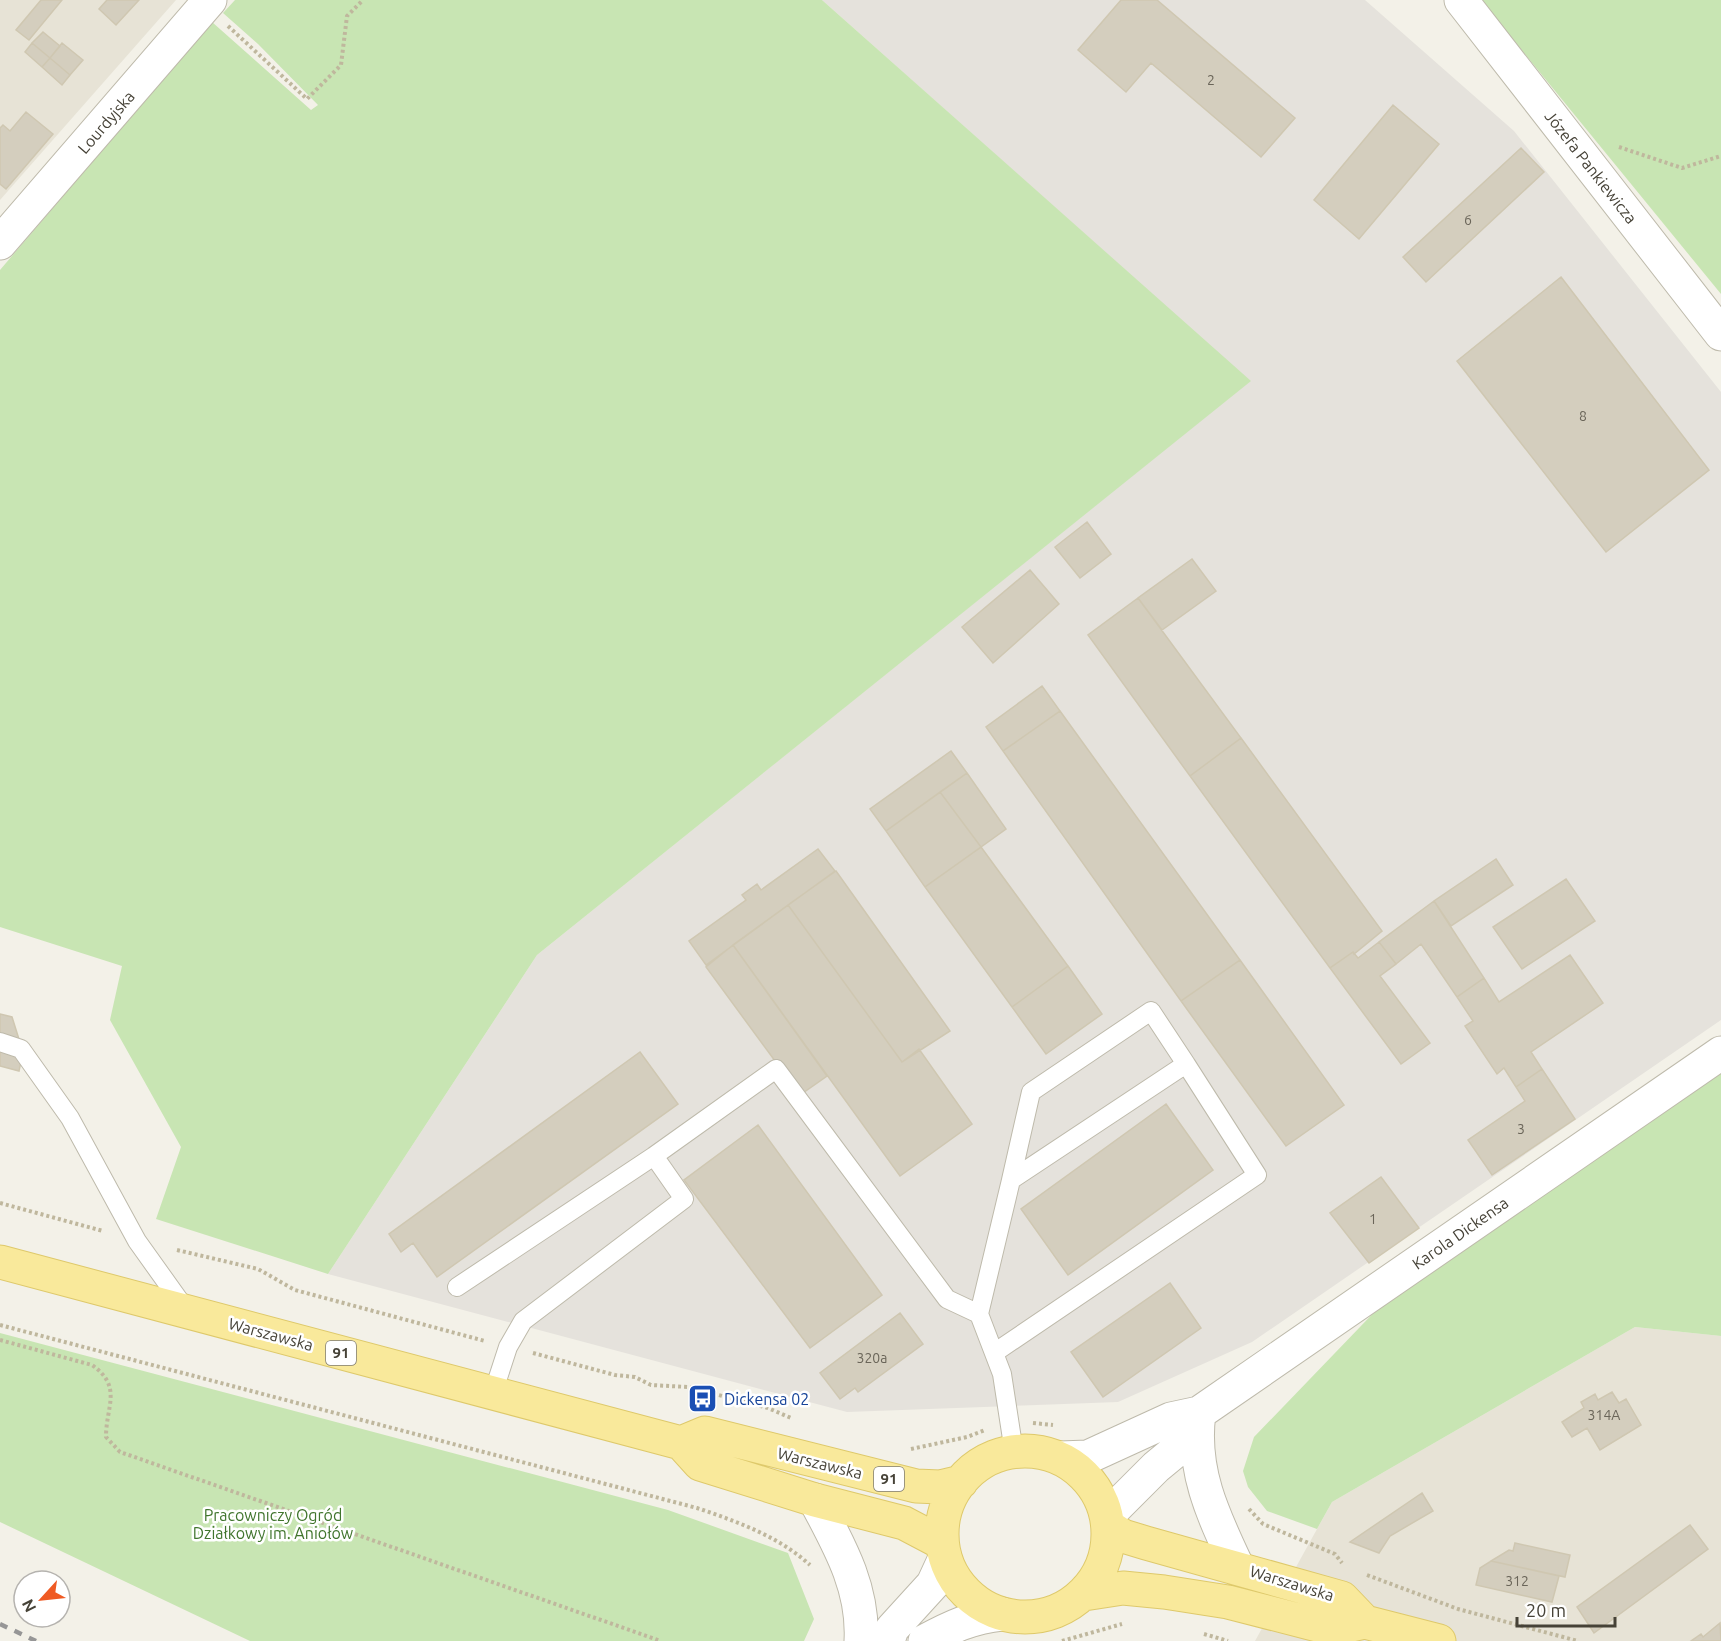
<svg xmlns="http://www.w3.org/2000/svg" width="1721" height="1641" font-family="Ubuntu,sans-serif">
	<rect width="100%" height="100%" fill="#f3f1e8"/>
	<!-- residential -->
	<path fill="#e7e3d6" d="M0,0H176L0,200Z
		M1635,1327L1721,1336V1641H1255L1332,1502Z"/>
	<!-- industrial -->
	<path fill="#e5e2dc" d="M822,0H1365L1514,131L1721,392V1020L1252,1342L1118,1402L847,1412L328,1274L537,955L1250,381Z"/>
	<!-- green -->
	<path fill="#c8e5b3" d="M235,0H822L1251,381L537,955L328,1274L156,1219L181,1147L110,1020L122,966L0,927V270L212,22L311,110L318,105L258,44L223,13Z
		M1479,0H1721V294L1501,25Z
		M1721,1070V1336L1635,1327L1332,1502L1317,1529L1267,1511L1248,1487L1243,1471L1254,1437L1385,1301Z
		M0,1333L668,1510L788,1553L814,1619L804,1641H250L0,1522Z"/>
	<!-- building -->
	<path fill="#d4cebe" stroke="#cfc7b1" stroke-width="1.5" d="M41,0H62L29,40L16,30Z
		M107,0H139L116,25L99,9Z
		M1121,0H1157L1295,118L1261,157L1151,63L1126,92L1078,50Z
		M43,32L60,46L50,58L32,43Z
		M32,43L50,58L42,67L25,52Z
		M62,43L83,60L70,75L50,58Z
		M50,58L70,75L62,85L42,67Z
		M1393,105L1439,144L1359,239L1314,200Z
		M26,112L53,134L6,189L0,184V128L3,125L10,131Z
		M1521,148L1544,172L1426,282L1403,257Z
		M1561,277L1709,470L1606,552L1457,361Z
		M1087,522L1111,554L1080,578L1055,547Z
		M1192,559L1216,591L1162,630L1138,598Z
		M1030,570L1059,604L993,663L962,627Z
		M1138,598L1241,738L1190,776L1088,635Z
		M1042,686L1060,711L1003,751L986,727Z
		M1060,711L1240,960L1181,1001L1003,751Z
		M1241,738L1382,931L1354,954L1353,952L1330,968L1190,776Z
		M951,751L967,773L886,831L870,809Z
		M967,773L1006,829L981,847L940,792Z
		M940,792L981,847L925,887L886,831Z
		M981,847L1068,966L1012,1007L925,887Z
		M818,849L835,871L706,965L689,941L746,900L742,895L757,884L761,890Z
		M1496,859L1513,885L1451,926L1434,901Z
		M836,871L950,1031L902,1062L788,905Z
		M1566,879L1595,921L1522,969L1493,927Z
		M1434,901L1484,978L1457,997L1421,944L1396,964L1379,942Z
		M788,905L902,1062L919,1049L972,1124L900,1176L733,945Z
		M1379,942L1396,964L1380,976L1430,1043L1401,1064L1330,968L1353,952L1358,958Z
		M733,945L827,1076L800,1095L706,967Z
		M1570,955L1603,1003L1531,1052L1542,1069L1516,1087L1504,1068L1497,1074L1465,1026L1473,1021L1457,997L1484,978L1499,1002Z
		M1240,960L1344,1105L1286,1146L1181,1001Z
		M1068,966L1102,1014L1046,1054L1012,1007Z
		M0,1014L12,1017L23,1052L19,1071L0,1066Z
		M640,1052L678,1104L437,1277L413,1243L401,1252L389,1234Z
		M1542,1069L1575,1119L1492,1175L1468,1140L1525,1101L1516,1087Z
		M1166,1104L1213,1170L1068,1275L1021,1209Z
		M758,1125L882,1295L810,1348L684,1180Z
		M1381,1177L1419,1228L1369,1263L1330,1213Z
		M1170,1283L1201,1328L1103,1397L1071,1352Z
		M900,1313L923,1344L858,1392L855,1388L840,1399L820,1373Z
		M1612,1392L1619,1403L1626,1399L1641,1425L1600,1450L1587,1428L1572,1437L1562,1422L1584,1408L1581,1402L1595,1394L1598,1400Z
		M1422,1493L1433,1511L1390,1536L1379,1553L1350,1542Z
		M1690,1525L1708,1549L1594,1633L1577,1607Z
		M1515,1543L1570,1555L1565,1577L1491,1561L1509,1550L1513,1551Z
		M1491,1561L1559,1576L1552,1602L1476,1585L1480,1568Z
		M1720,1623L1721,1641H1691L1701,1634L1703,1637Z"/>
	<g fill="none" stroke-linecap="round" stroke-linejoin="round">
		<defs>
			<path id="service" d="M0,1042L21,1049L70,1118L137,1241L187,1311
				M1011,1180L1031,1092L1151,1011L1186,1064
				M457,1287L654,1156
				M994,1353L1257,1175L1186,1064L1011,1180L979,1314L1002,1374L1014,1452
				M493,1393L508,1347L523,1321L684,1199L654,1156L776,1069L947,1299L979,1314"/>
			<path id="minor" d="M1461,0L1721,334
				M0,243L210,0
				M1199,1413C1191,1471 1214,1517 1238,1568
				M1060,1458L1088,1457L1171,1419L1199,1413L1721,1053
				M815,1500C839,1545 864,1588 861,1641
				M1107,1516L1156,1467L1196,1434
				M888,1641L892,1629L933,1584L945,1558
				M925,1641C951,1627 972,1617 1002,1614"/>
			<path id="primary" d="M0,1262L681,1443L700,1464L815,1500L904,1523L942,1543
				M681,1443L705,1433L916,1486L940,1487L961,1482
				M942 1534a83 83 0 1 1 166 0a83 83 0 1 1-166 0Z
				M1108,1526L1123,1536L1146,1543L1342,1598L1365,1622
				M1084,1594L1123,1588L1164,1592L1228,1602L1333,1629L1365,1622L1439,1641"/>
		</defs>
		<!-- service casing -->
		<use href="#service" stroke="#bebaab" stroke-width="20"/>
		<!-- minor casing -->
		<use href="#minor" stroke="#bebaab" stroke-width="35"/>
		<!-- primary casing -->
		<use href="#primary" stroke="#dec96b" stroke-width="35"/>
		<!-- path -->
		<path stroke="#bfb79d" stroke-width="4" stroke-dasharray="3 3" stroke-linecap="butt" d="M228,26L307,99L341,65L347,16L363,0
			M1619,147L1682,168L1721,156
			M0,1203L103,1231
			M177,1250L258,1269L295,1290L485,1341
			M0,1325L697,1508C738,1522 778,1536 810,1565
			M0,1340L92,1365C123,1387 106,1406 106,1437L120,1452L661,1641
			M533,1353L615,1375L635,1377L651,1385L688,1387L768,1408L791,1418
			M1033,1423L1053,1425
			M911,1449L967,1437L985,1430
			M1249,1509L1263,1524L1335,1554L1342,1563
			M1367,1575L1458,1609L1578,1641
			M1204,1634L1228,1641
			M1062,1641L1122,1624"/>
		<!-- service -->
		<use href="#service" stroke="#fff" stroke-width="18"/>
		<!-- minor -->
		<use href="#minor" stroke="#fff" stroke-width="33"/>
		<!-- primary -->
		<use href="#primary" stroke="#f9e99b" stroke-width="33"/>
		<!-- rail -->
		<path stroke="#969696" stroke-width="4.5" stroke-dasharray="8 8" stroke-linecap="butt" d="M0,1624L36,1641"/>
	</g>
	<!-- icons -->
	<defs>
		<symbol id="bus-square" viewBox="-11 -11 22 22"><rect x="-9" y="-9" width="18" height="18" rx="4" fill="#1a4fb4" stroke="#fff"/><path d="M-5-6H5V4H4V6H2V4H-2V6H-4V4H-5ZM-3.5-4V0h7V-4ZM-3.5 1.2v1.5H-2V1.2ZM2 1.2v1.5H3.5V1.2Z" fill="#fff"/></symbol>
	</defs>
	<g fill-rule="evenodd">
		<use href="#bus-square" x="686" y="1382" width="33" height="33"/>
	</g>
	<g text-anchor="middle" stroke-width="5" stroke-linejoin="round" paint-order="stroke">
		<!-- number labels -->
		<g font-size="14" fill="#6a6559">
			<text x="1211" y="85">2</text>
			<text x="1468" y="225">6</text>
			<text x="1583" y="421">8</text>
			<text x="1521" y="1134">3</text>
			<text x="1373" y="1224">1</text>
			<text x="872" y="1363">320a</text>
			<text x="1604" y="1420">314A</text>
			<text x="1517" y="1586">312</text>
		</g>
		<!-- shield labels -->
		<g fill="#fff" stroke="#7e7b73" stroke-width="1.5">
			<rect x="326" y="1341" width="30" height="24" rx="4.5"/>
			<rect x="874" y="1467" width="30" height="24" rx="4.5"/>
		</g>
		<g font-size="15" font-weight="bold" fill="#464237">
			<text x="341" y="1358">91</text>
			<text x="889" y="1484">91</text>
		</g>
		<!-- street labels -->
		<g font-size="16" fill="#464237" stroke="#fff">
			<text transform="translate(106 122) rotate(-49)" y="6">Lourdyjska</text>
			<text transform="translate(1591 167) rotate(52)" y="6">Józefa Pankiewicza</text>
			<text transform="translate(1460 1233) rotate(-35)" y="6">Karola Dickensa</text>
			<text transform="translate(271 1334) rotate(15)" y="6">Warszawska</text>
			<text transform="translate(820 1463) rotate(14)" y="6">Warszawska</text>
			<text transform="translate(1292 1583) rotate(17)" y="6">Warszawska</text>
		</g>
		<!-- transit labels -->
		<g font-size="16" fill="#164399" stroke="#fff" text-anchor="start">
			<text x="724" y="1405">Dickensa 02</text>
		</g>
		<!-- park labels -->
		<g font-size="16" fill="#40752d" stroke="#fff">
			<text x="273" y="1521">Pracowniczy Ogród<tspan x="273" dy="18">Działkowy im. Aniołów</tspan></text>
		</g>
	</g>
	<!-- north arrow -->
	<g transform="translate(42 1599) rotate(243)"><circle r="28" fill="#ffffff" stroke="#b5b3af" stroke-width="1.5"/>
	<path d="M0-4.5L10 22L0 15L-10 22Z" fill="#ef5a23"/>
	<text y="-9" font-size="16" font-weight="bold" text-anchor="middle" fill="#464237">N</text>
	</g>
	<!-- scale -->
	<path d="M1517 1617v9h98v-9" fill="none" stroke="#464237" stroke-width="3"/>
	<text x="1526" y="1617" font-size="18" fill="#464237" stroke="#ffffff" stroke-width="4.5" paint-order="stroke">20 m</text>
</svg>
